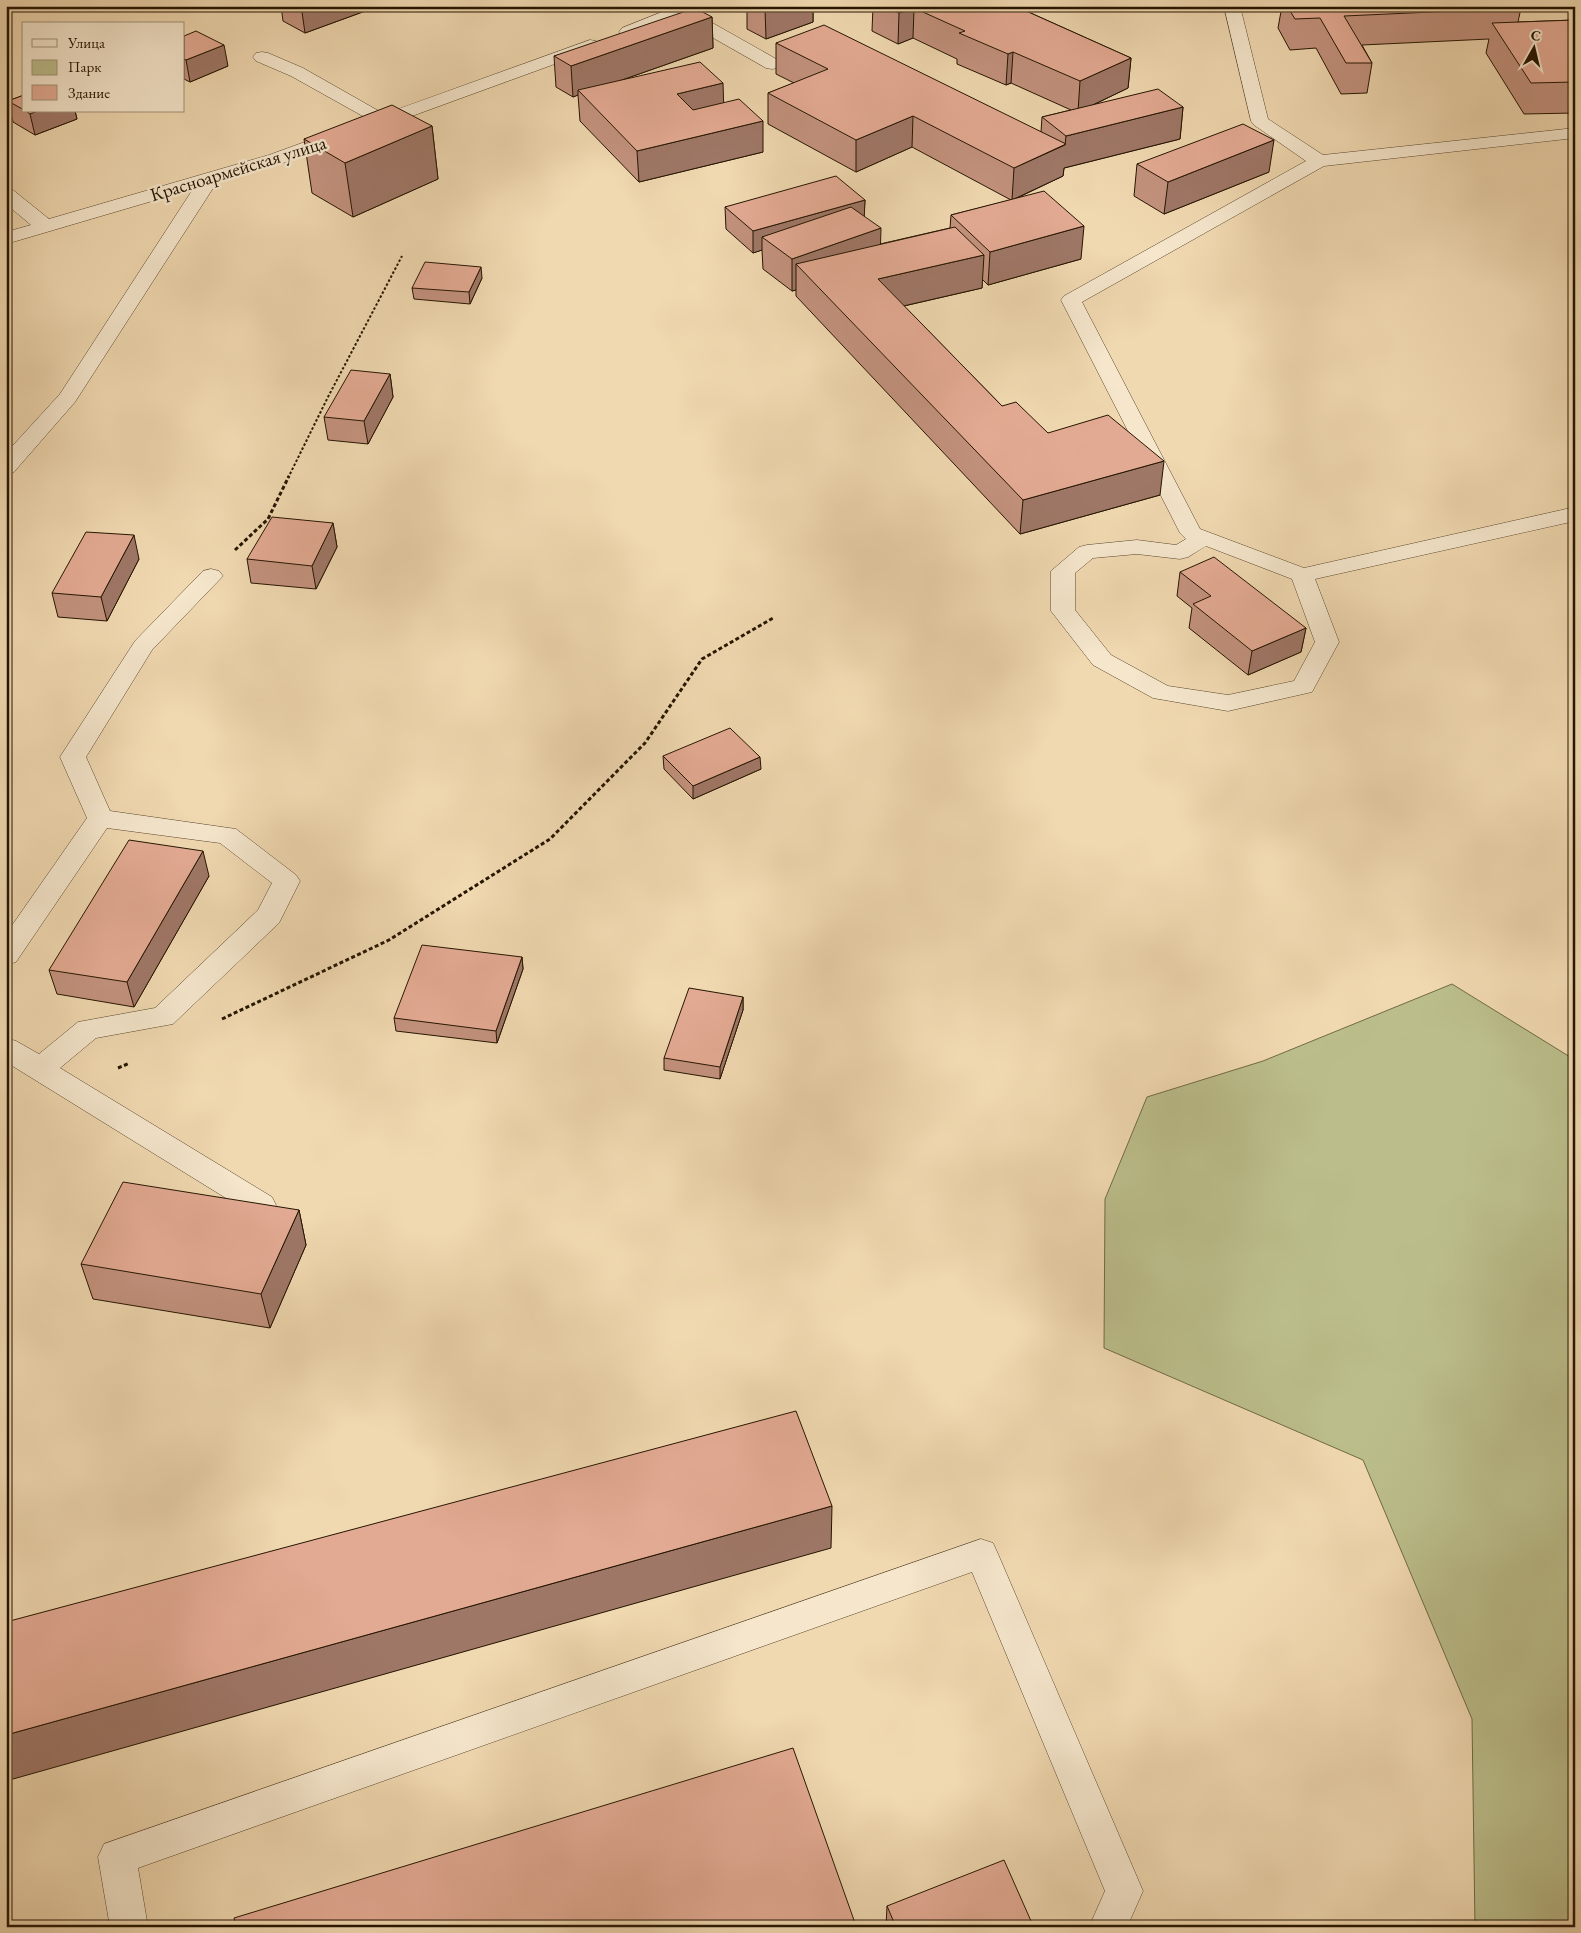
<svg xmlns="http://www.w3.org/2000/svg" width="1581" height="1933" font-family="'EB Garamond',serif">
	<rect width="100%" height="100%" fill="#f0d8b0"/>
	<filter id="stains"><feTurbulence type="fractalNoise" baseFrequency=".004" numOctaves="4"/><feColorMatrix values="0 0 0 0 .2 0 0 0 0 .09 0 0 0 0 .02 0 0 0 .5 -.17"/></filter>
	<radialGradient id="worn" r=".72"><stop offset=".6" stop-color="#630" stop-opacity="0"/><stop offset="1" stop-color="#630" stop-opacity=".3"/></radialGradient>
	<!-- green -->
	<path fill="#bbbe8b" stroke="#706a46" d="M1452,984L1575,1060V1927H1475L1472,1719L1363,1460L1104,1348L1105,1199L1147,1097L1263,1061Z"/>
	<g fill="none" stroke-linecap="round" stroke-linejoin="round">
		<defs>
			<path id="minor" d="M677,6H700L693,12L778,60L781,64L778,68L772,69L766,68L678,18L628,37L622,36L619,32L622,28Z
				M1224,6H1240L1268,119L1323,155L1575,128V138L1324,166L1082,302L1200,529L1304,568L1575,507V521L1315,579L1339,642L1312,692L1228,711L1153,698L1093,665L1051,611V571L1079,547L1087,545L1137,540L1176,545L1186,539L1180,533L1061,300L1064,296L1306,161L1254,125L1251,121ZM1206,546L1292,579L1315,642L1294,681L1228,695L1168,686L1111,655L1075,610V573L1093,558L1137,554L1180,559L1188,557Z
				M590,40L596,41L599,45L596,49L283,163L217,182L75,402L14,472L6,474V453L60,394L193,189L6,244V232L31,225L6,204V188L13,190L49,219L269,155L368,119L291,76L256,61L253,57L256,53L262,52L268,53L303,68L384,114Z
				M211,569L219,571L223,576L152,650L86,757L110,811L236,829L296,875L300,881L279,923L173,1024L96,1038L60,1068L272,1197L276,1205L272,1213L261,1217L250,1213L6,1062V1038L16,1041L39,1054L78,1022L155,1008L258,910L272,883L220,843L107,828L16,962L6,965V934L87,818L60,757L135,641L203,571Z
				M981,1539L993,1543L998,1554L1143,1891L1127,1927H1089L1105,1891L972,1572L138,1868L148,1927H110L98,1857L104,1844Z"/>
		</defs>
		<!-- minor casing -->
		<use href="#minor" stroke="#58462c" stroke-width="1"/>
		<!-- path-far1 -->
		<path stroke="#251500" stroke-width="2" stroke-dasharray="2.5 2" stroke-linecap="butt" d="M288,478L328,397L402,256"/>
		<!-- path -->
		<path stroke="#251500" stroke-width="3" stroke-dasharray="4 2.5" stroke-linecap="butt" d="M235,550L268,519L289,476
			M222,1019L389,940L550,839L645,743L702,659L773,618
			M118,1068L130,1063"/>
		<!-- minor -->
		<use href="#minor" fill="#f5e6cc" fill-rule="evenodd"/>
	</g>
	<!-- wall -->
	<path fill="#c3927e" stroke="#251500" d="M281,6H379L305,33L283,21Z
		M747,6H813V22L766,39L747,29Z
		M873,6H1015L1131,58L1128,88L1095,104L1183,107L1180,139L1064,168L1063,176L1015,199L1081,259L988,285L982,279V288L904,306L1002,406L1048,433L1160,495L1020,534L796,296V290L792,291L763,269L762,250L753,253L726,229L725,207L865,200L864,216L880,244L950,228L951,215L1011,200L912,147L856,172L768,124V93L794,83L776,74V43L1041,132L1042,117L1071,110L1011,83L1006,85L957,64V59L913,38L898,44L872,31Z
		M1282,6H1520L1521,8L1518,22L1575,20V113L1524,114L1486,53L1489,39L1362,45L1372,63L1367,93L1341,94L1316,48L1290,50L1278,28Z
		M1570,6H1575V13H1571Z
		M712,17L713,48L619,81L723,103L763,152L639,182L580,121L578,95L573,97L556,87L554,56Z
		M184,36L228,66L190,82L184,79Z
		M24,95V111H75L77,119L35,135L13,122L8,101Z
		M432,126L438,179L353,217L312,193L304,139Z
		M1137,164L1269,172L1164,214L1134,196Z
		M482,278L470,304L414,299L412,288Z
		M390,374L393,397L368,444L328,440L324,417Z
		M333,523L337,547L316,589L251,583L247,559Z
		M139,559L107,621L58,617L52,593Z
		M1180,572L1306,628L1301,652L1248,675L1189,628L1192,608L1177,596Z
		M663,756L761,769L693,799L664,769Z
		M209,876L134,1007L57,994L49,970Z
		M522,957L523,969L497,1043L396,1031L394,1018Z
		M743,997V1010L720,1079L664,1070V1058Z
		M299,1210L306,1245L270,1328L93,1299L81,1264Z
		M887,1906L1031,1921L1030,1927H886Z"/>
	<!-- shaded-wall -->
	<path fill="#9f7767" stroke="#251500" d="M319,6H379L305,33L302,12Z
		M773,6H813V22L766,39L765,9Z
		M914,8L913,38L898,44L899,13Z
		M712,17L713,48L582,94L578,90V95L573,97L571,66Z
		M224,45L228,66L190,82L186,60Z
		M1013,52L1011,83L1006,85L1008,54Z
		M1131,58L1128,88L1078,112L1080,81Z
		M723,83L724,114L678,125L677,94Z
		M1183,107L1180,139L1064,168L1063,176L1012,200L1014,168L1065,145L1066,136Z
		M37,111H75L77,119L35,135L30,114Z
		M913,116L912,147L856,172V140Z
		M763,121V152L639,182L637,151Z
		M432,126L438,179L353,217L345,163Z
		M1274,140L1269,172L1164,214L1168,182Z
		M865,200L864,222L762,237V250L753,253V231Z
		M1084,226L1081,259L988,285L990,252Z
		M881,228L880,260L796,264V290L792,291V259Z
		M984,255L982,288L877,312L878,279Z
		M481,267L482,278L470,304L469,292Z
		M390,374L393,397L368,444L364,421Z
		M1164,461L1160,495L1020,534L1023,500Z
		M333,523L337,547L316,589L312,566Z
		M134,535L139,559L107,621L101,597Z
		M1306,628L1301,652L1248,675L1252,651Z
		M760,757L761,769L693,799V786Z
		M203,851L209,876L134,1007L127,982Z
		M522,957L523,969L497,1043L496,1031Z
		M743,997V1010L720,1079V1067Z
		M299,1210L306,1245L270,1328L261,1294Z
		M832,1506L831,1548L6,1781V1735Z
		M1031,1921L1030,1927H1016Z
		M855,1923V1927H843Z"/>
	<!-- building -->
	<path fill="#e3aa93" stroke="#251500" d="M291,6H319L302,12Z
		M761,6H773L765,9Z
		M884,6H1015L1131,58L1080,81L1013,52L1008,54L959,33L965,31L914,8L899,13Z
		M1287,6H1520L1521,8L1344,16L1372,63H1346L1320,18L1295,19Z
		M695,8L712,17L571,66L554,56Z
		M1575,20V82L1531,83L1492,23Z
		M824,25L1066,144L1014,168L913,116L856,140L768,93L828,69L776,43Z
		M196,31L224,45L186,60L184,59V36Z
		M700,62L723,83L677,94L693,110L739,99L763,121L637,151L578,90Z
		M1158,89L1183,107L1066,136L1042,117Z
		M24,95V110L8,101Z
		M392,105L432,126L345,163L304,139Z
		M26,111H37L30,114Z
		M1243,124L1274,140L1168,182L1137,164Z
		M836,176L865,200L753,231L725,207Z
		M1044,191L1084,226L990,252L951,215Z
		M851,207L881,228L792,259L762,237Z
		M955,227L984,255L878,279L1002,406L1016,402L1048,433L1108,415L1164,461L1023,500L796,264Z
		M425,262L481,267L469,292L412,288Z
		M351,370L390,374L364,421L324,417Z
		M272,517L333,523L312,566L247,559Z
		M86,532L134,535L101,597L52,593Z
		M1214,557L1306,628L1252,651L1193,604L1211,596L1180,572Z
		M730,728L760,757L693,786L663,756Z
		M129,840L203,851L127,982L49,970Z
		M422,945L522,957L496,1031L394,1018Z
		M689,988L743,997L720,1067L664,1058Z
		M123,1182L299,1210L261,1294L81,1264Z
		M796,1411L832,1506L6,1735V1622Z
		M793,1748L855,1923L843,1927H236L234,1918Z
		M1004,1860L1031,1921L1016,1927H896L887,1906Z"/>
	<g text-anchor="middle" stroke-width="5" stroke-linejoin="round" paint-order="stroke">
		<!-- far-street labels -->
		<g font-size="19" fill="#251500" stroke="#f5e6cc">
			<text transform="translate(238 168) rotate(-17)" y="7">Красноармейская улица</text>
		</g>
	</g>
	<!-- margin -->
	<rect width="1581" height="1933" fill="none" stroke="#f0d8b0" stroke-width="25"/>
	<rect x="8" y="8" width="1566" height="1918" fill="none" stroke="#251500" stroke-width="2.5"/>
	<rect x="12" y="12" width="1556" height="1908" fill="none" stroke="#251500"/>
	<!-- legend -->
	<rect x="22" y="22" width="162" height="90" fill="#f5e6cc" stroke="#a2927a"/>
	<rect x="32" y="39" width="25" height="8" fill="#f5e6cc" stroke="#a2927a"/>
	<text x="68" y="48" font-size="15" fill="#251500">Улица</text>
	<rect x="32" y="60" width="25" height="15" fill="#bbbe8b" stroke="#a2927a"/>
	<text x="68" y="72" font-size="15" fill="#251500">Парк</text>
	<rect x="32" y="85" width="25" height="15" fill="#e3aa93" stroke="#a2927a"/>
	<text x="68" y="98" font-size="15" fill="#251500">Здание</text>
	<!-- north arrow -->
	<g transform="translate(1534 48) rotate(8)" stroke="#f5e6cc" stroke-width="4" paint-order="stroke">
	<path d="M0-4L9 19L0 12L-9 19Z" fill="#251500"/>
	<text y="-8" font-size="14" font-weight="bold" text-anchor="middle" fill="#251500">С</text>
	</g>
	<rect width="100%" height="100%" filter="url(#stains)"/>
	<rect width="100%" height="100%" fill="url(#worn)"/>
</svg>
